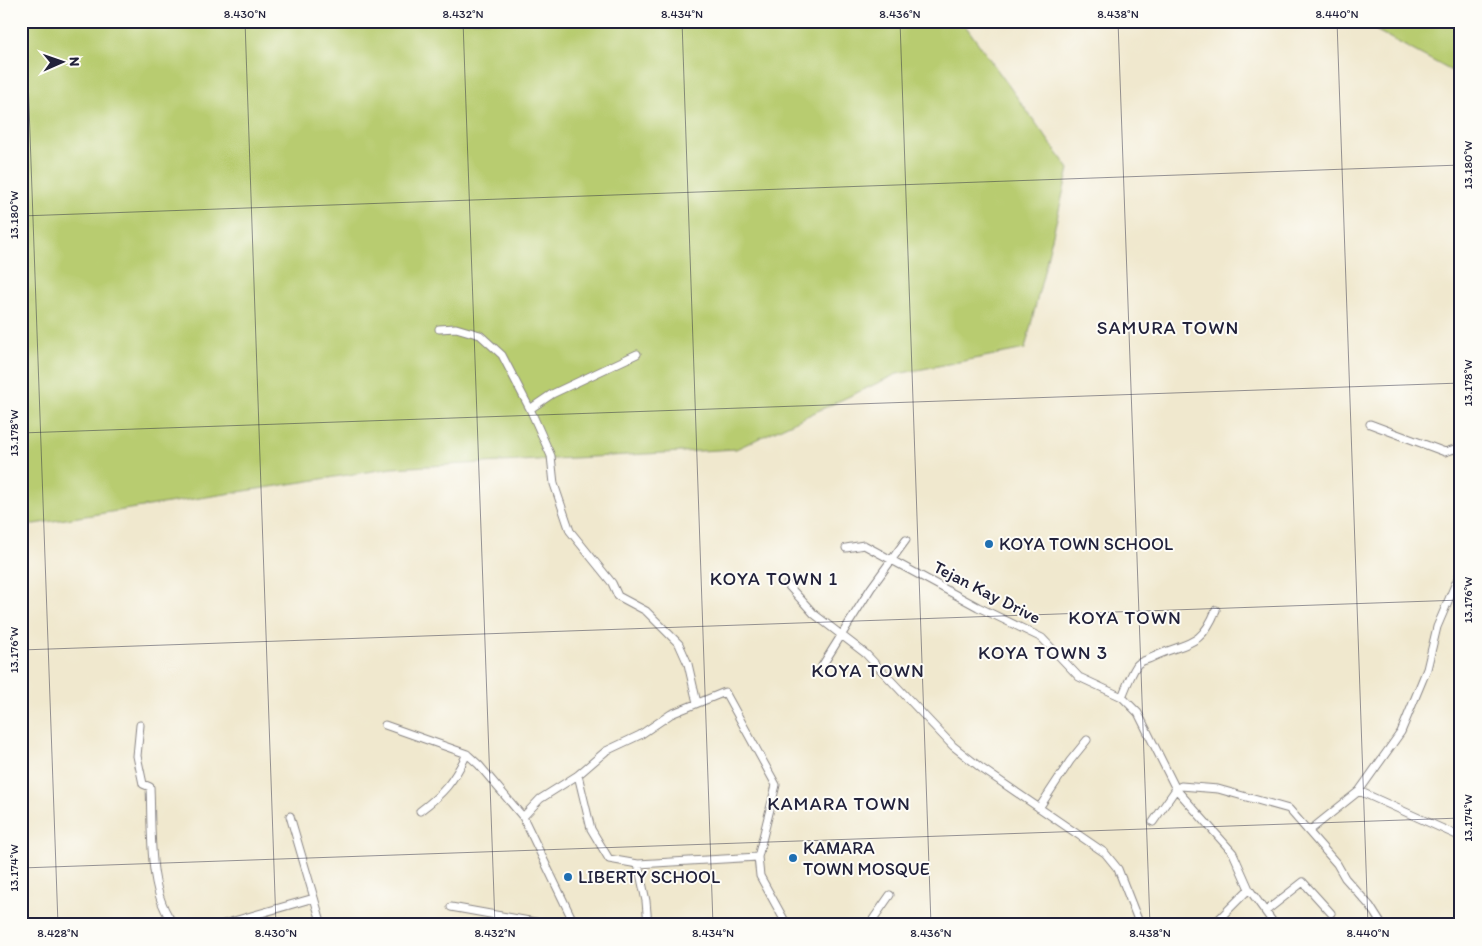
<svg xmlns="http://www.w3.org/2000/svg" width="1482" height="946" font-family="Itim,sans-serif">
	<rect width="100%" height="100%" fill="#fdfcf7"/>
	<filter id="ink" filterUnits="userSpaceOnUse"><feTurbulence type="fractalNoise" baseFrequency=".02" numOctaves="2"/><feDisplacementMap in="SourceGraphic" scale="10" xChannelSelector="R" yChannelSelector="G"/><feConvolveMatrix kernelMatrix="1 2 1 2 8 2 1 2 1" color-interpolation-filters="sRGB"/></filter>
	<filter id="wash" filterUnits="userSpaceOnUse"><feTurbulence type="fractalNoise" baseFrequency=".0096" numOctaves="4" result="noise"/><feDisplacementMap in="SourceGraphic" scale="20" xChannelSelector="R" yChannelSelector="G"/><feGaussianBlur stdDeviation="1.12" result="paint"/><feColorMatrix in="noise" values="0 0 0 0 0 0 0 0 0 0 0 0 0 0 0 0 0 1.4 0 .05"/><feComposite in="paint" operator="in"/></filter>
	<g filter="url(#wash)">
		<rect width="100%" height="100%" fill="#f0e8ce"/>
		<!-- green -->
		<path fill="#b8cc70" stroke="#6d7756" d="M21,21H962L1069,169L1025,349L897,374L736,449L392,468L21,526Z
			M1361,21H1461V76L1364,24Z"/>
	</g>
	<g filter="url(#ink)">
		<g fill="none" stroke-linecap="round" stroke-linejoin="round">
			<defs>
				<path id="minor" d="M439,329L456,328L480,335L502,355L530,409L551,456L554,484L570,531L612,583L618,596L646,611L679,644L688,664L697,703
					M530,409L552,394L637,354
					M1370,424L1445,452L1461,447
					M846,548L864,545L978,607L1042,638L1079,677L1122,697L1138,713L1176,789L1233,853L1249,889L1275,925
					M787,584L814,614L866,654L953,746L981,768L1105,853L1118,869L1140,925
					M822,666L871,588L906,540
					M1122,697C1126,687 1131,674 1137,665C1140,661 1147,660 1151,658C1185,641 1200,650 1216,610
					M140,725L137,756L143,784L150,787C152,826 147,895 175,925
					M385,725L467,754L479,765L523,817L575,925
					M578,775L591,829L609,859L638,864L758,857
					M1359,791L1461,837
					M1039,808L1070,761L1087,740
					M420,811C444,793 453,782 467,754
					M290,816L322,925
					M523,817L540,799L578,775L606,751L640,735L671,714L725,692L776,785L758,857L760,876L787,925
					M1153,822L1176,789L1181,786L1218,789L1289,809L1337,864L1345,878L1370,906L1382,925
					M1309,831L1359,791L1401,732L1427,669L1437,627L1461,571
					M638,864L646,901L648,925
					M451,907L552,925
					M1266,911L1303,882L1331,913
					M253,917L256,925
					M220,925L314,898
					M869,925L890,895
					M1213,925L1249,889"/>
			</defs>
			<!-- minor casing -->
			<use href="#minor" stroke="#898584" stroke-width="9"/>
			<!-- minor -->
			<use href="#minor" stroke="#fff" stroke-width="7"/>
		</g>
	</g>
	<!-- ticks -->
	<path fill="none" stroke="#22223b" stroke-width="1" stroke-opacity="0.45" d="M26,21L58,925M245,21L276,925M463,21L495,925M682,21L713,925M900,21L931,925M1118,21L1150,925M1337,21L1368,925M21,216L1461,165M21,433L1461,383M21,650L1461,600M21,868L1461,818"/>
	<!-- markers -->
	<g fill="#1f6fb2" stroke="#fdfcf7" stroke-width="2">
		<circle cx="989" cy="544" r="5"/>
		<circle cx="793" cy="858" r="5"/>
		<circle cx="568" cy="877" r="5"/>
	</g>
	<g text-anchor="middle" stroke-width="4" stroke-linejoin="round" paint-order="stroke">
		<!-- poi labels -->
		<g font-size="18" fill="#22223b" stroke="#fdfcf7" text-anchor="start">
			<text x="999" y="550">KOYA TOWN SCHOOL</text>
			<text x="803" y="854">KAMARA<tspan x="803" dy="21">TOWN MOSQUE</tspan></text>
			<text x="578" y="883">LIBERTY SCHOOL</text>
		</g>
		<!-- street labels -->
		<g font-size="18" fill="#22223b" stroke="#fdfcf7">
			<text transform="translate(987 592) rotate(27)" y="6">Tejan Kay Drive</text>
		</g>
		<!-- neighbourhood labels -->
		<g font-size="19" letter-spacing="1" fill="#22223b" stroke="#fdfcf7">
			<text x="1168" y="334">SAMURA TOWN</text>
			<text x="774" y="585">KOYA TOWN 1</text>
			<text x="1125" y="624">KOYA TOWN</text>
			<text x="1043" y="659">KOYA TOWN 3</text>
			<text x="868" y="677">KOYA TOWN</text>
			<text x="839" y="810">KAMARA TOWN</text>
		</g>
	</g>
	<!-- margin -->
	<rect width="1482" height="946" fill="none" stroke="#fdfcf7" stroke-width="55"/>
	<!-- north arrow -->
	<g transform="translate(62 62) rotate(88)" stroke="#fdfcf7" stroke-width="4" paint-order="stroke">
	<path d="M0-4L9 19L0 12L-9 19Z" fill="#22223b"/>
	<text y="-8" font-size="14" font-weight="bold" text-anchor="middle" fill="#22223b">N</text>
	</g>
	<rect x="28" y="28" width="1426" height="890" fill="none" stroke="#22223b" stroke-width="2"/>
	<g font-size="12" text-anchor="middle" fill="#22223b">
		<text x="245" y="18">8.430°N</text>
		<text x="463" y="18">8.432°N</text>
		<text x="682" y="18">8.434°N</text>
		<text x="900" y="18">8.436°N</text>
		<text x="1118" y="18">8.438°N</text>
		<text x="1337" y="18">8.440°N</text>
		<text transform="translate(1468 165) rotate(-90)" y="4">13.180°W</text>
		<text transform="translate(14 215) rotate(-90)" y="4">13.180°W</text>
		<text transform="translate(1468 383) rotate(-90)" y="4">13.178°W</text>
		<text transform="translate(14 433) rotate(-90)" y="4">13.178°W</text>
		<text transform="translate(1468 600) rotate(-90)" y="4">13.176°W</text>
		<text transform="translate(14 650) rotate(-90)" y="4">13.176°W</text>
		<text transform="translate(1468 818) rotate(-90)" y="4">13.174°W</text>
		<text transform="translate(14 868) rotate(-90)" y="4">13.174°W</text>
		<text x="58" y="937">8.428°N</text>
		<text x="276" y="937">8.430°N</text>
		<text x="495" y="937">8.432°N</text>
		<text x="713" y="937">8.434°N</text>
		<text x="931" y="937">8.436°N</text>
		<text x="1150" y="937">8.438°N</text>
		<text x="1368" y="937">8.440°N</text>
	</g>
</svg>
